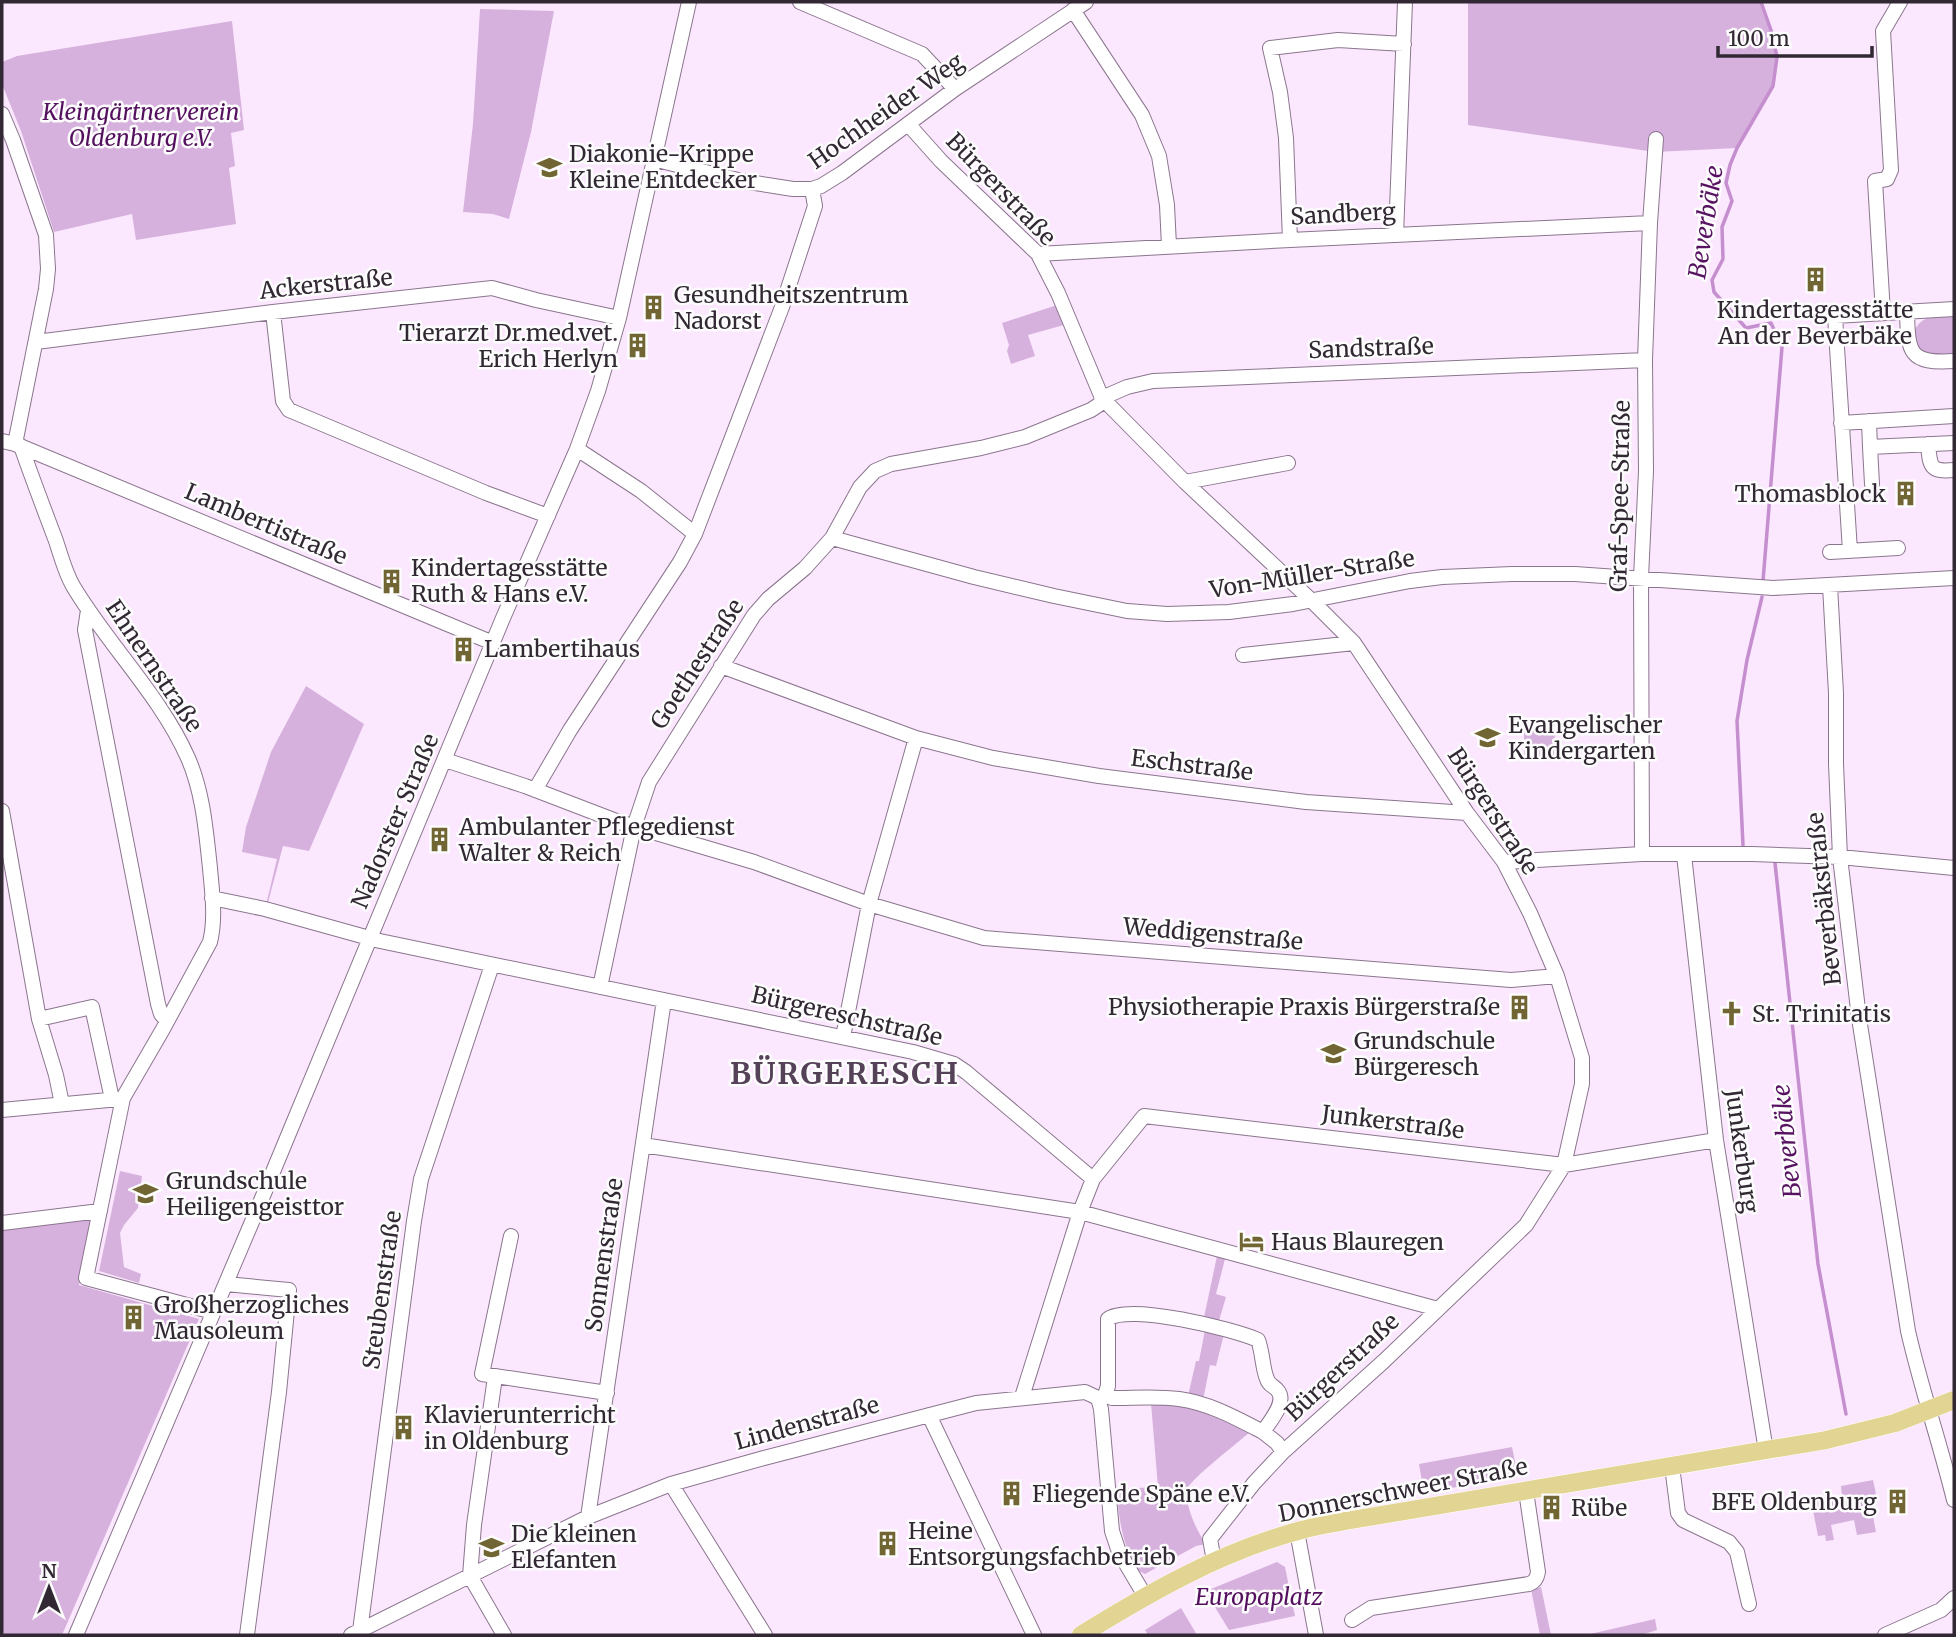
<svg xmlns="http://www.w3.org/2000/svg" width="1956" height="1637" font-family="Merriweather,serif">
	<rect width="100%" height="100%" fill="#fbe8fe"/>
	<!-- green -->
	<path fill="#d7b1dd" d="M1468,2H1761L1772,33L1777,55L1773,86L1737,148L1655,152L1468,125Z
		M480,9L554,11L531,132L509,219L493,214L463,212L473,124Z
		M232,21L244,130L231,133L235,166L229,168L236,224L136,240L132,214L54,232L21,131L2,84V62L17,56Z
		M1063,303L1071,323L1028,335L1035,356L1011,364L1007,351L1009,345L1002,323Z
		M1954,314V357L1935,358L1918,350L1914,332C1921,314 1938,316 1954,314Z
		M306,686L364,724L309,851L283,846L266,910L265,909L277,859L242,852L246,827L271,752Z
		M1524,729H1555L1554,759L1524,758Z
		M120,1171L142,1176L138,1208L124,1225L120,1233L124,1267L141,1274L139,1283L99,1271Z
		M92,1220L79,1285L199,1319L62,1635H4L2,1625V1229Z
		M1217,1256L1225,1259L1216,1294L1226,1297L1218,1324L1203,1322Z
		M1205,1330L1224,1334L1216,1366L1210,1365L1203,1400L1188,1396L1196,1361H1199Z
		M1151,1403C1191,1406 1214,1414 1250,1432C1240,1441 1191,1479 1188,1488C1183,1502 1197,1532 1206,1544L1196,1546L1145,1574L1137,1570C1121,1540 1120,1522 1116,1489L1158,1487Z
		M1512,1447L1518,1476L1424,1493L1419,1464Z
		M1873,1480L1876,1494L1869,1496L1876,1532L1857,1535L1854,1520L1831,1525L1834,1540L1826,1541L1825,1535L1818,1536L1811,1500L1842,1496L1841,1486Z
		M1277,1562L1285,1567L1295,1616L1229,1630L1208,1596L1211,1589Z
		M1541,1587L1551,1635H1540L1531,1589Z
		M1181,1608L1197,1635H1148L1145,1630Z
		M1655,1619L1657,1630L1641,1635H1586Z"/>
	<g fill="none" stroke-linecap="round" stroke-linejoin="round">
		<!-- stream -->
		<path stroke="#c58ece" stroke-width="3.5" d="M1761,2L1772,33L1777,57L1773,86L1737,148L1730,165L1726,183L1732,201L1722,227L1723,259L1712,280L1714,292L1746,328L1771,323L1782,347L1763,581
			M1743,845L1737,721L1747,660L1762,597
			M1775,863L1818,1264L1846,1414"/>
		<defs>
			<path id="minor" d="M800,2L922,54L955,89
				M1073,10L1142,115L1159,156L1167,205L1169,246
				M2,114L13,140L46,235L48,269L46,289L15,444
				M908,124L941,161L1038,254L1058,293L1102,398L1185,482L1311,600L1354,643L1467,813L1504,862L1530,913L1557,976L1582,1058V1084L1564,1165L1526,1225L1384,1361L1283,1452L1254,1483L1210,1539L1214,1561
				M653,159L742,181L793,189H812L821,186L842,173L955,89L1086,2
				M1396,235L1405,2
				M1290,240L1286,138L1280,92L1270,48L1338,40L1404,44
				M1038,254L1290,240L1650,223
				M273,312L283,401L289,410L486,493L548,516
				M1907,312C1908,353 1909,364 1954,361
				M1883,313L1875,181L1887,179L1891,170L1883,31L1900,2
				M36,342L273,312L492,288L536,300L619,318
				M1869,421L1870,447L1954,443
				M1841,423L1954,416
				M2,441L15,444L493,643
				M1928,444C1930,467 1930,472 1954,470
				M21,446C32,478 44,509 56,541C61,556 65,572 73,586C108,645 160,695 188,758C203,792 206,831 210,868C212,892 216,918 210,942L163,1029L123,1098L86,1278L213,1312
				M1870,447L1872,484
				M577,449L641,491L695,534
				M1185,482L1288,463
				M832,538L974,577L1054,596L1127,611L1167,614L1229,612L1293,604L1410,581L1442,577L1512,574H1575L1773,588L1954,578
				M1850,551L1835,316L1954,309
				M1830,552L1898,548
				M1830,586L1836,693V764L1840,857L1859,1018L1908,1331C1921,1388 1940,1443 1954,1500
				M88,610L85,630L158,1004L161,1014L167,1021
				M1243,655L1354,643
				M721,666L916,738L993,758L1099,776L1306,802L1467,813
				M445,760L525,786L619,822L754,862L869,904L984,938L1511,980L1557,976
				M535,790L570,730L680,562L695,534L782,307L815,206L812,189
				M2,811L39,1019L56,1075L62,1104
				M1642,854L1641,578L1646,471L1645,360L1650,223L1656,139
				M1684,855L1716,1140L1766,1451
				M1504,862L1642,854H1752L1840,857L1954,868
				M212,898L265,909L380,941L913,1052L954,1064L966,1072L1093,1179L1080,1212L1022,1397
				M600,987L634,827L649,782L754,615L768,599L805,568L832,538L860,487L875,471L891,464L981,448L1025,437L1091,410L1100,404L1102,398L1127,387L1153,381L1645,360
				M39,1019L92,1007L112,1099
				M843,1037L869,904L916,738
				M2,1110L119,1099
				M643,1145L1080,1212L1438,1309
				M1093,1179L1144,1116L1564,1165L1716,1140
				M2,1223L100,1211
				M511,1236L482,1374L607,1393
				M226,1284L289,1290L279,1392L247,1635
				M495,1377L474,1525L470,1576L504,1635
				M929,1415L1034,1635
				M1263,1432C1236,1418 1209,1403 1179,1399C1157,1396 1134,1398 1112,1398L1105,1395L1108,1386V1319C1129,1303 1233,1329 1258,1340C1263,1353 1262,1367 1267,1379C1269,1386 1275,1386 1278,1391C1287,1403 1269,1422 1263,1432L1277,1443L1283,1452
				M1672,1466L1678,1513L1683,1520L1729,1542L1737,1552L1749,1604
				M671,1484L765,1635
				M588,1517L664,1000
				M1297,1531L1316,1635
				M1352,1620L1371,1608L1529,1584C1535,1582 1537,1578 1538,1572L1526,1491
				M360,1631L414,1221L421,1179L492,965
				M76,1635L260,1203L503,618L577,449L598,391L619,318L689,2
				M351,1635L588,1517L671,1484L764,1458L976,1403L1085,1392L1098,1398L1101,1409L1112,1531L1119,1552L1145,1596
				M1885,1635L1941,1610L1954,1598"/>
			<path id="major" d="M1081,1635C1149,1593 1220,1552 1298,1531C1316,1526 1334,1523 1351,1520L1826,1440L1895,1423L1954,1400"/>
		</defs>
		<!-- minor casing -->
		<use href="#minor" stroke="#8b758e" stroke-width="16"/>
		<!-- major casing -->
		<use href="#major" stroke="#fff" stroke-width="19"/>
		<!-- minor -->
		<use href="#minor" stroke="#fff" stroke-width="14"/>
		<!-- major -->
		<use href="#major" stroke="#e2d492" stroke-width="18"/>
	</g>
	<!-- icons -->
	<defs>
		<symbol id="school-bare" viewBox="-9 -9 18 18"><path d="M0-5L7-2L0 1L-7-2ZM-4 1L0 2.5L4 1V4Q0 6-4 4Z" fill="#716633" stroke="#fcfcfc" stroke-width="2.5" paint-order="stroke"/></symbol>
		<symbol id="building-bare" viewBox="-9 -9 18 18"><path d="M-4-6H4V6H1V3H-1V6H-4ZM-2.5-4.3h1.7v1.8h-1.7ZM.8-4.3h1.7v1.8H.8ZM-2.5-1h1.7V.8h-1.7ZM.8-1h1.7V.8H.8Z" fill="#716633" stroke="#fcfcfc" stroke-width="2.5" paint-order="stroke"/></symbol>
		<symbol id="church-bare" viewBox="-9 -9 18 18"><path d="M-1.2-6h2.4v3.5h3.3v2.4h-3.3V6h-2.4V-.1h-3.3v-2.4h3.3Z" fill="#716633" stroke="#fcfcfc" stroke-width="2.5" paint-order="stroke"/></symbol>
		<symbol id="hotel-bare" viewBox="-9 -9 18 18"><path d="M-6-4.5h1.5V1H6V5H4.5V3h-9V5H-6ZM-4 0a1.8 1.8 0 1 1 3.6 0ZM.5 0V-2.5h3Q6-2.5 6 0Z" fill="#716633" stroke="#fcfcfc" stroke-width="2.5" paint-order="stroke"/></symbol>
	</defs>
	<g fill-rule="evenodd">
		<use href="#school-bare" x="532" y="150" width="35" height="35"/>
		<use href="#building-bare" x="1798" y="262" width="35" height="35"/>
		<use href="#building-bare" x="636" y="290" width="35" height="35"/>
		<use href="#building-bare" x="620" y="328" width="35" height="35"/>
		<use href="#building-bare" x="1888" y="476" width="35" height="35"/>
		<use href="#building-bare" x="374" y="564" width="35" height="35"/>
		<use href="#building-bare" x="446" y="632" width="35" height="35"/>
		<use href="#school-bare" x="1470" y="720" width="35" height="35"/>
		<use href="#building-bare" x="422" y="822" width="35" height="35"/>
		<use href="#building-bare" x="1502" y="990" width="35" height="35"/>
		<use href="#church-bare" x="1714" y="996" width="35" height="35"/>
		<use href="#school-bare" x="1316" y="1036" width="35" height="35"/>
		<use href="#school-bare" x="128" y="1176" width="35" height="35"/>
		<use href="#hotel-bare" x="1234" y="1224" width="35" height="35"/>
		<use href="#building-bare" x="116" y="1300" width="35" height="35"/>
		<use href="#building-bare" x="386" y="1410" width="35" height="35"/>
		<use href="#building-bare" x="994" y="1476" width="35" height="35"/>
		<use href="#building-bare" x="1880" y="1484" width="35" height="35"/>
		<use href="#building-bare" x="1534" y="1490" width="35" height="35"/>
		<use href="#building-bare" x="870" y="1526" width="35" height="35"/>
		<use href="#school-bare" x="474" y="1530" width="35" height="35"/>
	</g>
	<g text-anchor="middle" stroke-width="5" stroke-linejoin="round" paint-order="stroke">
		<!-- street labels -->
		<g font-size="23" fill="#312833" stroke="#fcfcfc">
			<text transform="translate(886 111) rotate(-35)" y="8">Hochheider Weg</text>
			<text transform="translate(1001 189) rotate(46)" y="8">Bürgerstraße</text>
			<text transform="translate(1343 214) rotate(-3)" y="8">Sandberg</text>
			<text transform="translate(326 284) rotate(-6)" y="8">Ackerstraße</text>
			<text transform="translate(1371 348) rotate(-2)" y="8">Sandstraße</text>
			<text transform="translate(1620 496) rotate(-89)" y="8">Graf-Spee-Straße</text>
			<text transform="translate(266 524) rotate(23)" y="8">Lambertistraße</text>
			<text transform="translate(1312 574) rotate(-9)" y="8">Von-Müller-Straße</text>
			<text transform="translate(697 664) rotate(-57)" y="8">Goethestraße</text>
			<text transform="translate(154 666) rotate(56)" y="8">Ehnernstraße</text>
			<text transform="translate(1192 765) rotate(7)" y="8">Eschstraße</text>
			<text transform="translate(1493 811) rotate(57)" y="8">Bürgerstraße</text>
			<text transform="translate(395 821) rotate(-67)" y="8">Nadorster Straße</text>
			<text transform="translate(1824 899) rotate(-96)" y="8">Beverbäkstraße</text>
			<text transform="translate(1213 934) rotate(5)" y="8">Weddigenstraße</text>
			<text transform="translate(847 1016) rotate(13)" y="8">Bürgereschstraße</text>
			<text transform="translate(1393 1122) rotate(7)" y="8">Junkerstraße</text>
			<text transform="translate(1742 1151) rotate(82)" y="8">Junkerburg</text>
			<text transform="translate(604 1255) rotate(-82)" y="8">Sonnenstraße</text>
			<text transform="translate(382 1290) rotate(-82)" y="8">Steubenstraße</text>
			<text transform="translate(1342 1367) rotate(-43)" y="8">Bürgerstraße</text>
			<text transform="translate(807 1423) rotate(-15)" y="8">Lindenstraße</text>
			<text transform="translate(1403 1490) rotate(-11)" y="8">Donnerschweer Straße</text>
		</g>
		<!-- park labels -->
		<g font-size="23" font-style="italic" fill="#540f5e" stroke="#fcfcfc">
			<text x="141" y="120">Kleingärtnerverein<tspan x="141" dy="26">Oldenburg e.V.</tspan></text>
			<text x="1259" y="1605">Europaplatz</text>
		</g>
		<!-- poi labels -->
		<g font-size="23" fill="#312833" stroke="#fcfcfc" text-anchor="start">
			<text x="569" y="162">Diakonie-Krippe<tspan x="569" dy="26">Kleine Entdecker</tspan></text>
			<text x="674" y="303">Gesundheitszentrum<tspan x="674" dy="26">Nadorst</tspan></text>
			<text x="1815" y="318" text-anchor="middle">Kindertagesstätte<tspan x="1815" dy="26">An der Beverbäke</tspan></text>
			<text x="618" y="341" text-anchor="end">Tierarzt Dr.med.vet.<tspan x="618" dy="26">Erich Herlyn</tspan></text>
			<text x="1886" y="502" text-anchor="end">Thomasblock</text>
			<text x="411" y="576">Kindertagesstätte<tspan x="411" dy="26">Ruth &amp; Hans e.V.</tspan></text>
			<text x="484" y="657">Lambertihaus</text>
			<text x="1508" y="733">Evangelischer<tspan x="1508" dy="26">Kindergarten</tspan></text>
			<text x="459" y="835">Ambulanter Pflegedienst<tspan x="459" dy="26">Walter &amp; Reich</tspan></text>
			<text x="1500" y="1015" text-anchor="end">Physiotherapie Praxis Bürgerstraße</text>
			<text x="1752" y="1022">St. Trinitatis</text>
			<text x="1354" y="1049">Grundschule<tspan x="1354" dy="26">Bürgeresch</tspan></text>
			<text x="166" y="1189">Grundschule<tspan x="166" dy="26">Heiligengeisttor</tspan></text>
			<text x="1271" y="1250">Haus Blauregen</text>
			<text x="154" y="1313">Großherzogliches<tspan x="154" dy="26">Mausoleum</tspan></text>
			<text x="424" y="1423">Klavierunterricht<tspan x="424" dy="26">in Oldenburg</tspan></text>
			<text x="1032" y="1502">Fliegende Späne e.V.</text>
			<text x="1877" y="1510" text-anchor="end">BFE Oldenburg</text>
			<text x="1571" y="1516">Rübe</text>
			<text x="908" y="1539">Heine<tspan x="908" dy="26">Entsorgungsfachbetrieb</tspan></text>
			<text x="511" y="1542">Die kleinen<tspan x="511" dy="26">Elefanten</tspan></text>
		</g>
		<!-- water labels -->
		<g font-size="24" font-style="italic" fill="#571261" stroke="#fcfcfc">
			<text transform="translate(1706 222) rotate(-81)" y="8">Beverbäke</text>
			<text transform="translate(1787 1141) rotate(-96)" y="8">Beverbäke</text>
		</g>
		<!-- district labels -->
		<g font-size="30" font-weight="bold" letter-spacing="2" fill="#554158" stroke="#fcfcfc">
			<text x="845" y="1084">BÜRGERESCH</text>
		</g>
	</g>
	<!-- border -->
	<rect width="1956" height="1637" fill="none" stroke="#312833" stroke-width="7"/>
	<!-- north arrow -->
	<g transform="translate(49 1588)" stroke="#fcfcfc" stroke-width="5" paint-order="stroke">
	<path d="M0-5L12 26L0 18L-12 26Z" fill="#312833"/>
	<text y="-10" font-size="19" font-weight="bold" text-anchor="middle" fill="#312833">N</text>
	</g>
	<!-- scale -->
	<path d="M1718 46v10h154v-10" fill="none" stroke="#312833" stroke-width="3.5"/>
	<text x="1728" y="46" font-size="21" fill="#312833" stroke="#fcfcfc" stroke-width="5" paint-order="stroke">100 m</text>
</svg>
